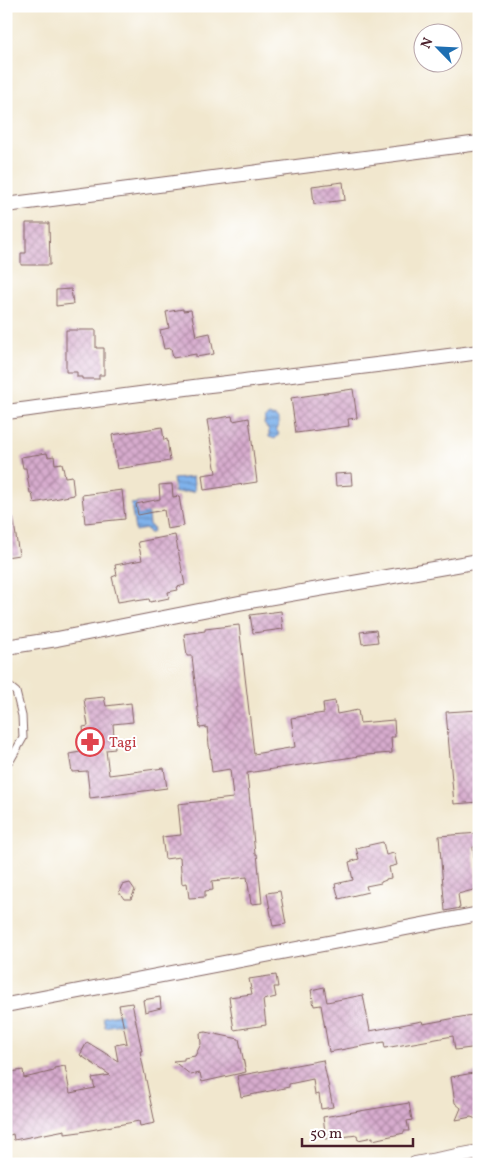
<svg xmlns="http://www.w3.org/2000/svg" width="485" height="1170" font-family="Vollkorn,serif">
	<defs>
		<pattern id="water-rules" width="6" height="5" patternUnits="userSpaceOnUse" patternTransform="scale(1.25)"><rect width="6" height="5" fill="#7fb2ec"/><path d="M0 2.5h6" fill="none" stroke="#6a90bf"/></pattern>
		<pattern id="building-cross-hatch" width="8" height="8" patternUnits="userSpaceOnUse" patternTransform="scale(1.25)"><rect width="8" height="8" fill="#d7acce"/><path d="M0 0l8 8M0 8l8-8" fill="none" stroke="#b08ba7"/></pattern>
	</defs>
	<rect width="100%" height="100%" fill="#fff"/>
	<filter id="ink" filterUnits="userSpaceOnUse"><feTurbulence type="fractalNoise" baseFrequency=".02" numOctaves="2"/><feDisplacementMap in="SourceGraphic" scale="10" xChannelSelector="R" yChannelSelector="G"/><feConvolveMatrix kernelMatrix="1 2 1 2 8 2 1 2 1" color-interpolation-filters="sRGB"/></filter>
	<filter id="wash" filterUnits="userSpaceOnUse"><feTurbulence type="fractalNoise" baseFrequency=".0096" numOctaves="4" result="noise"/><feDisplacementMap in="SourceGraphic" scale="20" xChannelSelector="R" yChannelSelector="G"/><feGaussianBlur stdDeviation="1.12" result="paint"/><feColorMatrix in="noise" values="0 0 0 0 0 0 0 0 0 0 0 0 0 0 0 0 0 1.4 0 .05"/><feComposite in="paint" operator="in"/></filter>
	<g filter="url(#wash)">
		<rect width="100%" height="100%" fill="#f1e7ce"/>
		<!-- water -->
		<path fill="url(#water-rules)" stroke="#64688c" d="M269,415L276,417C280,421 279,425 276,429L279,434L275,439L269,437V430L264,424L265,418Z
			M193,477L195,491L175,493L173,479Z
			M147,502L149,525L154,528L152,533H149L147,529L135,531L131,504Z
			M127,1012L130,1022L105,1027L103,1017Z"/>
		<g id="blocks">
			<!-- building -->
			<path fill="url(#building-cross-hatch)" d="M343,182L345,200L314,204L312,186Z
				M26,223H49L50,265H21V253H26Z
				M71,289L73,304L56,306V290Z
				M183,309V311L191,310L196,336L210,333L214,354L196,357V354L173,358L171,348L164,349L160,330L169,328L166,312Z
				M66,330H96V348H104V375H99V379H82V377H77V372H66Z
				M353,389L357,418L348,419L349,426L296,433L291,398Z
				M232,416L233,421L249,418L257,482L204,490L202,475L216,473L207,420Z
				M162,427L164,440L167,439L170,461L117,469L112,435Z
				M47,453L48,457L54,456L55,464L62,463L65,477L72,476L74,495L34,503L32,493H30L26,468H23L21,457Z
				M351,473L352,485L336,486L335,474Z
				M172,484L173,497L179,496L184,526L167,529L164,510L138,515L136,504L160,499L159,485Z
				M122,490L125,519L85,523L82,495Z
				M13,517L19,555L6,557V518Z
				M175,535L185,585L177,587L178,590L168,592L169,598L150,602L149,599L136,601V599L118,602L112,577L117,575L115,565L142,560L138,542Z
				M281,611L283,629L253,633L250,615Z
				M239,625L254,754L295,747L291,718L324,713L323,703L335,701L337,714L358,710L360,723L394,720L395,737H391L392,753L366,755L247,773L255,854H257L262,903L251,904L247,877L212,881L213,890L205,891V897L189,898L187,883L182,884L180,857L165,859L162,837L181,835L178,804L233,798L230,769L212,772L207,727L200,728L192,656H187L184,634L205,631V629Z
				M376,630L378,642L362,644L360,632Z
				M104,697L106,706L131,703L133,722L113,724L115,749L106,750L109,775L164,768L167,788L90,798L87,771L72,772L69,754L86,751L83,727L88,726L84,699Z
				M479,710V802L454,804L446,712Z
				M479,833V846L473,847L477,889L458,894L460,908L445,911L439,836Z
				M383,842L386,855L394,853L397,865L389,867L391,878L386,879V880L381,882V883L366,886L368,892L339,899L335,884L353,880L349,862L359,859L356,848Z
				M130,883L135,890L131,899H124L119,892L122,885Z
				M280,891L286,924L273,926L267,893Z
				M276,975L278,987H274L276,997L263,1000L266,1025L234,1030L229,997L252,994L249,979Z
				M324,987L327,1002L363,995L370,1031L422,1021L423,1024L472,1015L476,1033H479V1047L455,1050L453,1036L385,1048L384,1042L329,1052L321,1005L314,1006L311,990Z
				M160,997L161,1008L145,1012L143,1000Z
				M132,1003L142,1051H140L155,1123L140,1126L139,1121L80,1132L65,1134V1130L14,1140L13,1134L6,1136V1073L23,1070L24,1078L54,1071V1068L65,1066L70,1093L95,1088L92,1078L110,1075L80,1055L87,1042L118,1061L115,1045L127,1043L119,1005Z
				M206,1032L239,1039L246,1072L202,1082L200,1073L191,1075L173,1061L184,1060V1058L195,1056L201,1044L200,1033Z
				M323,1060L333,1107L321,1109L319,1094L315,1095L313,1079L289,1084V1087L241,1097L237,1076Z
				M479,1072V1120L471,1117L456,1120L461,1108L455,1103L451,1077Z
				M409,1103L412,1120L407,1121L409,1131H404V1133L373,1140V1137L358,1140L357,1135L326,1139L323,1117Z"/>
		</g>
	</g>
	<g filter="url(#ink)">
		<use href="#blocks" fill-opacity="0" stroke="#846564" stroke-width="1"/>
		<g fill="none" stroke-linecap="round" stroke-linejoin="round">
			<defs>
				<path id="service" d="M6,684L16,692L22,716L23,738L11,759L6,763"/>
				<path id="minor" d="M6,205L479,143
					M6,412C82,402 158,391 235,382C316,372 398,363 479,352
					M6,647L57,639L239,603L479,561
					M6,1005L479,914
					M415,1164L479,1152"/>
			</defs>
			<!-- service casing -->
			<use href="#service" stroke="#846564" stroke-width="9"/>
			<!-- minor casing -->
			<use href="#minor" stroke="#846564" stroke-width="16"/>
			<!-- service -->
			<use href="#service" stroke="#fff" stroke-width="7"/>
			<!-- minor -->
			<use href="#minor" stroke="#fff" stroke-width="14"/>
		</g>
	</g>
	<!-- icons -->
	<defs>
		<symbol id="pharmacy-ring" viewBox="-11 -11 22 22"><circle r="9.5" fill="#fff" stroke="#e0444e" stroke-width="1.5"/><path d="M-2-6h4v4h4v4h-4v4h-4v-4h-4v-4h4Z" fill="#e0444e"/></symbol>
	</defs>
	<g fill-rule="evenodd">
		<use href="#pharmacy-ring" x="74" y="726" width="32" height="32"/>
	</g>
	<g text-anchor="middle" stroke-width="4" stroke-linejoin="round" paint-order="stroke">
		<!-- health labels -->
		<g font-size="15" fill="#be3a42" stroke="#fff" text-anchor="start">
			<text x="109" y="747">Tagi</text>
		</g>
	</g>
	<!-- margin -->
	<rect width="485" height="1170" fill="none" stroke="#fff" stroke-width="25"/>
	<!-- north arrow -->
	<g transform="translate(438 48) rotate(294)"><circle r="24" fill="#ffffff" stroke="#b7a5aa"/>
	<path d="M0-4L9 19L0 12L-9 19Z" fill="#1f6fb2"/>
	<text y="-8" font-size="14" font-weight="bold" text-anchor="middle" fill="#4a1f2b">N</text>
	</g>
	<!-- scale -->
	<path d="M302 1138v8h111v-8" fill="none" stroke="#4a1f2b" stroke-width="2.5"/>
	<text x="310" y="1138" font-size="15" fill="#4a1f2b" stroke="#ffffff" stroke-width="4" paint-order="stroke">50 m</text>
</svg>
